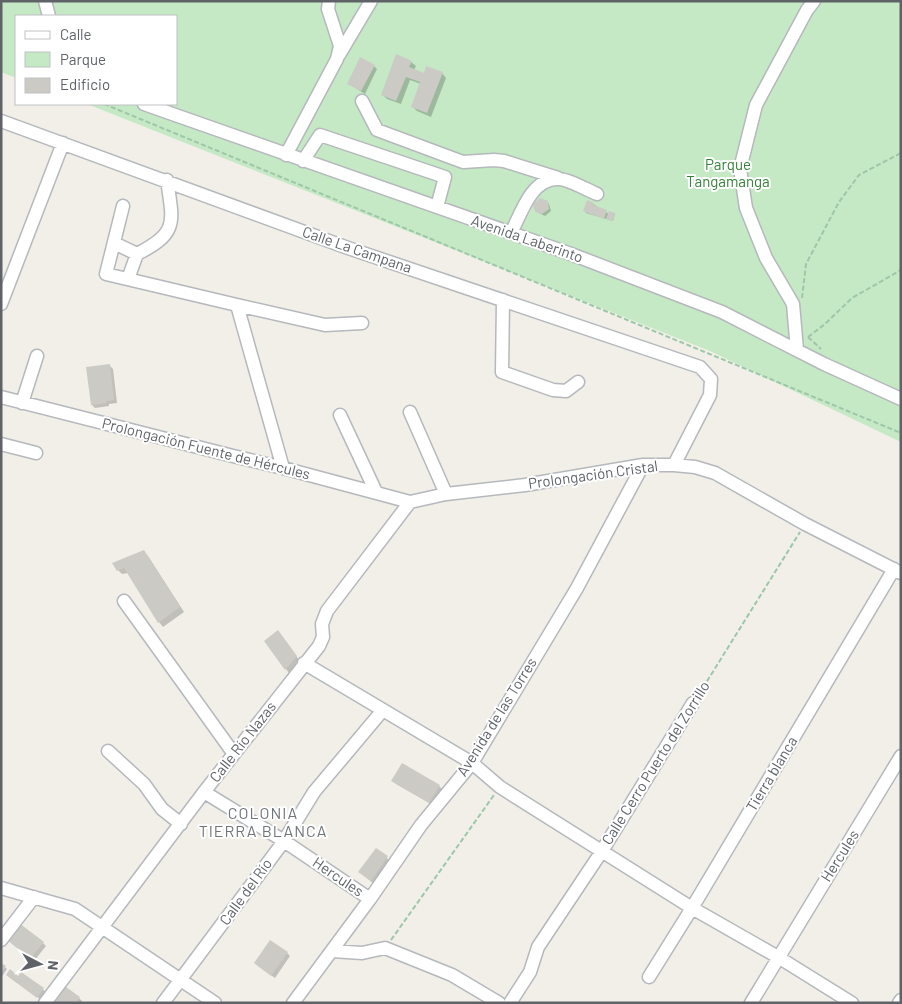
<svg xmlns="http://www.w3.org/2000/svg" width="902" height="1004" font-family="Barlow,sans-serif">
	<rect width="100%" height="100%" fill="#f1efe8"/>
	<!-- green -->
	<path fill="#c5e8c5" d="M1,1H901V442L710,351L87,104H176V16H16V78L1,72Z"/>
	<!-- shadow -->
	<path fill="#0003" d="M411,62L416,66L414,70L424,74L442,73L446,78L431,117L417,111L412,106L421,84L410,80L401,104L387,99L382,94Z
		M374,66L377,69L365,94L349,84Z
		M547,202L549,204L551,211L545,216L539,213L536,211Z
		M593,204L609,214L610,212L615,214L613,221L586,213L585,211Z
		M109,365L113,369L117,403L109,404V406L95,408L92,405Z
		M143,551L148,556L184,612L163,627L159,622L128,573L122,574L118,570Z
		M281,635L299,660L289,673L265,641Z
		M396,784L439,786L442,789L433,805Z
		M376,849L390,861L374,884L363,875Z
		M11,942L43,943L46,946L34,961Z
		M287,953L290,956L275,978L258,966Z
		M1,964L7,969L1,978Z
		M21,974L45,991L40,999L9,977H19Z
		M79,998L82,1001L81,1003H56Z"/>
	<!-- building -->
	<path fill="#cccac5" d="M396,54L412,61L409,67L424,73L426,66L443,72L427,113L411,107L420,82L406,77L396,101L381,95Z
		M360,57L375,65L361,91L347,84Z
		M540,198L548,201L549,209L542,214L535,212L533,204Z
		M587,200L594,203L593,205L607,210L604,219L583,211Z
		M609,211L615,213L613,221L606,219Z
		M110,364L114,400L106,401V403L91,405L86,367Z
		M144,550L180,607L158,623L124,568L117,571L112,563Z
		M278,630L297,656L285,670L264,641Z
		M402,763L440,785L429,803L391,781Z
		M376,848L388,856L371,881L358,872Z
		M19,923L44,942L30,959L6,939Z
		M270,940L288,952L271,976L254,963Z
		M1,963L6,966L1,973Z
		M10,969L18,976L21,972L44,988L37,998L6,975Z
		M66,987L80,997L76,1003H54Z"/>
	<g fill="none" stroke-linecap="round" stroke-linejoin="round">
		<defs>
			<path id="minor" d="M45,1L49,16
				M339,55L371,1
				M362,101L377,130L463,162L494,160L504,161L558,178
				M144,104L571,254L722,312L824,364L901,399
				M1,121L348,248L700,367L711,379L710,395L674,465
				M286,155L337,59L340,46L328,9L329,1
				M303,161L320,135L445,177L437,207
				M123,206L106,274L237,305L325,325L362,323
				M511,233C521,214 531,179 557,179C567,178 587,190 597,194
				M114,243L137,254
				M128,279L137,254C179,233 173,222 167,180
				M503,300L502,372L553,390L566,391L578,382
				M1,304L63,143
				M237,305L283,468
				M797,350L793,304L766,258L746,208L740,169L756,105L807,10L814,1
				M1,397L233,456L283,468L410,502L446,494L525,485L643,465H674L695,467L715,473L805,524L901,573
				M22,403L37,356
				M410,412L446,494
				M340,415L376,492
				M1,444L36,453
				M124,601L234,754
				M304,663L472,763L500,787L692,908L778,957L852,1003
				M108,751L144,784L162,809L181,824
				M204,792L284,841L370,899
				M1,888L75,909L215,1003
				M1,940L34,897
				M332,951L362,953L385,948L452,975L499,1003
				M649,977L692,908L894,569
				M45,1003L204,792L319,646L323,637L322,624L327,611L410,502
				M163,1003L284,841L314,792L383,710
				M293,1003L370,899L421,825L472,763L577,588L643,465
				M510,1003L530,972L538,947L602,851L693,703
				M751,1003L901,756
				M899,1003L901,1000"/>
		</defs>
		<!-- minor casing -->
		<use href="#minor" stroke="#b5b8bc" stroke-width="15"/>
		<!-- path -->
		<path stroke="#9cc7a9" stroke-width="2" stroke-dasharray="5 2.5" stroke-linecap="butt" d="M104,104L901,433
			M802,298L806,264L839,202L859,175L901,153
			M808,337L821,349
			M808,337L825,324L852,298L901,270
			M699,694L800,532
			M391,940L494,795"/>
		<!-- minor -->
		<use href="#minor" stroke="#fff" stroke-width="12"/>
	</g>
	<g text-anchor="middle" stroke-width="4" stroke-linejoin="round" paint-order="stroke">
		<!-- park labels -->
		<g font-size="15" fill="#348238" stroke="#fff">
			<text x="728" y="170">Parque<tspan x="728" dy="17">Tangamanga</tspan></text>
		</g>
		<!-- street labels -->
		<g font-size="15" fill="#5f6368" stroke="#fff">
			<text transform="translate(527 239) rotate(19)" y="5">Avenida Laberinto</text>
			<text transform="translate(357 250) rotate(19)" y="5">Calle La Campana</text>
			<text transform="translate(206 449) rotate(14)" y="5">Prolongación Fuente de Hércules</text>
			<text transform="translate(593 475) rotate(-8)" y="5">Prolongación Cristal</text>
			<text transform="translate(497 717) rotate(-58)" y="5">Avenida de las Torres</text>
			<text transform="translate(243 742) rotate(-52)" y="5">Calle Río Nazas</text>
			<text transform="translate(656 763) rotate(-58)" y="5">Calle Cerro Puerto del Zorrillo</text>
			<text transform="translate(772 774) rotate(-59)" y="5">Tierra blanca</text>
			<text transform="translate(840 856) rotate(-58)" y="5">Hercules</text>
			<text transform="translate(338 877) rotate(34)" y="5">Hercules</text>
			<text transform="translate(246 892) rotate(-54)" y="5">Calle del Río</text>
		</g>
		<!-- neighbourhood labels -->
		<g font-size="16" letter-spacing="1" fill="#70757a" stroke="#fff">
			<text x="263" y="819">COLONIA<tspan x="263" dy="18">TIERRA BLANCA</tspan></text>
		</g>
	</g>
	<!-- border -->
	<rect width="902" height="1004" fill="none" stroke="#5f6368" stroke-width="5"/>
	<!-- legend -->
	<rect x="15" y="15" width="162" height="90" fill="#ffffff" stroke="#bfc1c3"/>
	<rect x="25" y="31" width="25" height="8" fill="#ffffff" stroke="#bfc1c3"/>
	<text x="60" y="40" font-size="15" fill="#5f6368">Calle</text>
	<rect x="25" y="52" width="25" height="15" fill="#c5e8c5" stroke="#bfc1c3"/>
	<text x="60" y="65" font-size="15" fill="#5f6368">Parque</text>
	<rect x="25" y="78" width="25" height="15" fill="#cccac5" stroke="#bfc1c3"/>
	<text x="60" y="90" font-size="15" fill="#5f6368">Edificio</text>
	<!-- north arrow -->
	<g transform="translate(40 964) rotate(96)" stroke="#ffffff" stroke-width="4" paint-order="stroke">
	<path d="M0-4L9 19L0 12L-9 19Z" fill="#5f6368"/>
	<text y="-8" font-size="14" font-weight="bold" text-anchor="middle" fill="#5f6368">N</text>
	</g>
</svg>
